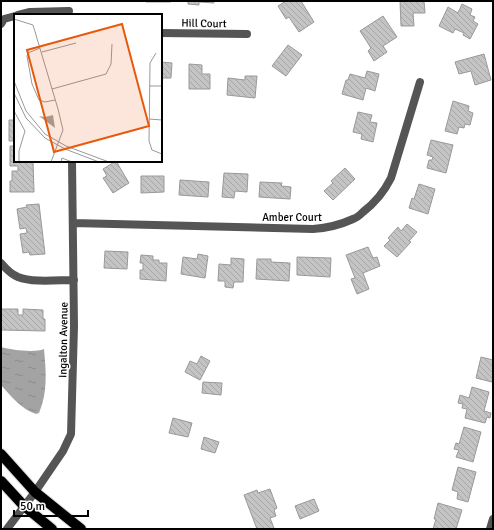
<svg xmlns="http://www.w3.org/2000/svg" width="494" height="530" font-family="Signika,sans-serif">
	<defs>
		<pattern id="water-ripples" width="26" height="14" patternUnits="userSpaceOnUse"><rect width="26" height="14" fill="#a3a3a3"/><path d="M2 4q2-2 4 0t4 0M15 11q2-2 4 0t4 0" fill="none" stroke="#8b8b8b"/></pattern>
		<pattern id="building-back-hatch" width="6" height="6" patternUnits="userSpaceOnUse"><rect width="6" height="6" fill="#c4c4c4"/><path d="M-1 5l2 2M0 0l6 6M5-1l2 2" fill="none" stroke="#a7a7a7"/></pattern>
	</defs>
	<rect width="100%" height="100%" fill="#fff"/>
	<!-- water -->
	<path fill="url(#water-ripples)" d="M1,347C12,350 34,353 44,349C46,371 48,392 39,413L36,414C21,409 11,396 1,385Z"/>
	<!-- building -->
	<path fill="url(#building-back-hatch)" stroke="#999" d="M146,1H171V2H146Z
		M188,1H214V3L199,2V5L188,4Z
		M286,1H301L314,22L299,32L289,17L286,19L278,6Z
		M400,1H424L425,13H413L414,26H401Z
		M462,4L472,9L470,15L475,17L473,21L478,24L470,39L463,35L464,33L455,29L453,33L439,26L448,7L458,13Z
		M383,16L397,37L383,46L387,52L374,61L368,51L371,48L360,31Z
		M288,45L302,55L286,76L272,66Z
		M484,54L491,80L475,85L471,71L459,74L455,62Z
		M161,62L172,63L171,78H161Z
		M189,64L202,65V74H210V89H189Z
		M367,71L379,74L375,91L366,88L363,100L342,94L346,80H348L350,74L365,78Z
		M245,76H257L255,98L227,95L228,78L245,80Z
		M453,101L469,106L468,111L473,113L470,125L465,124L464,128L459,127L457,134L445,131Z
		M358,112L372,115L370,122L377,123L373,142L361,139L362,134L353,132Z
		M9,120H15V141H9Z
		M431,140L453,145L446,173L427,168L429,160H432L433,157L427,155Z
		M10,146H15V161H33L34,192H10V181H12V171H18V166H10Z
		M116,161L129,183L113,193L103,178L107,176L103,169Z
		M345,168L355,179L333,200L324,191L333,183L331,181Z
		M224,173L248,174L247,192L235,191L234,198L222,197Z
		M141,176H164V192L141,193Z
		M180,180L209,182L208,197L179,195Z
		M260,182L282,183L281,186L291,187L290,199L259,197Z
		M419,184L435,189L428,214L409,208L412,198L414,199Z
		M39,204L45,254L30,255L29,252L23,253L20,234L27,233L26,228L20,229L17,209L27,207L26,205Z
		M407,224L417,232L409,241L411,242L397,257L384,246L390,240L388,238L398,227L401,231Z
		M368,247L373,258L377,257L380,266L363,273L369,289L357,294L351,279L355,278L346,255Z
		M105,251L128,252L127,269L104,268Z
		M198,254L208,256L205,278L181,274L183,257L197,259Z
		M141,255L153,256V260H159V263H167L166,281L140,279V270H143V263H140Z
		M297,257L331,258L330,277L297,275Z
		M231,258L244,259L243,282H234L233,288L225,287V281H218L219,264L231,265Z
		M257,259H271V262L290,263L289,281L256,279Z
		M1,309H18V315H23V309L43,310V319H45V331L1,330Z
		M201,356L210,361L200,380L185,372L190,361L197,364Z
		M481,357L493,360V377L492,382L476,378Z
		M203,382L222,383L221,395L202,393Z
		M472,387L489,392L484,411L491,413L490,418L487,417L485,423L465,418L467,409L462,408L463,404L458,403L460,395L469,398Z
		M173,418L192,423L188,437L169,433Z
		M464,427L481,432L473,462L456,457L459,450L454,449L456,443L459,444Z
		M204,437L219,442L215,453L201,449Z
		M458,467L476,472L468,502L457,499L458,492L452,490Z
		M270,489L277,508L274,510L276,516L270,518L274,528L270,529H257L244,495L257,490L258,493Z
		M314,499L319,511L300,519L295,506Z
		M438,503L462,510L456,529H433L436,519H434Z"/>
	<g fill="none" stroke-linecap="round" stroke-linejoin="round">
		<defs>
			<path id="primary" d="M1,454L35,492L81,529
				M1,481L24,506L52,529"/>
		</defs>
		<!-- primary casing -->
		<use href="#primary" stroke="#dbdbdb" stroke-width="12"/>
		<!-- street -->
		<path stroke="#555" stroke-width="8" d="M18,15L30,12L69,11
			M1,24L4,19L15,16
			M161,33L247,34
			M73,223L313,229C327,228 340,225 353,219C357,218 360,215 363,212C376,202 384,192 391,178L420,82
			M1,263C6,269 11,274 18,277C33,283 58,280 74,280
			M7,529L35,492L63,451L71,434L74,326L72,161
			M490,529L493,519"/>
		<!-- primary -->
		<use href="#primary" stroke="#000" stroke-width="10"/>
	</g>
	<g text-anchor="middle" stroke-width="3" stroke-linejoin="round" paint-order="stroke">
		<!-- street labels -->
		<g font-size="11" fill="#000" stroke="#fff">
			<text transform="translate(204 23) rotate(1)" y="4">Hill Court</text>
			<text x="292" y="221">Amber Court</text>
			<text transform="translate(63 340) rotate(-89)" y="4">Ingalton Avenue</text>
		</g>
	</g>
	<!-- overview -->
	<g transform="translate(14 14)">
		<rect width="148" height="148" fill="#fff"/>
		<path d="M39,101L41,114L25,102L31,103Z" fill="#a3a3a3"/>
		<path fill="none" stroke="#999" stroke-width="1" d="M0,5L19,11L44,95L49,116L37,148M26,34L14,39L13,42L18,70L25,86L31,88L41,86M28,38L62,29M142,39L136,49L135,127L138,136L148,140M0,67L12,97L31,120L52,132L95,148M135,72H148M38,75L92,60L97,50L98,30M0,79L12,104L31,124L51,135L85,148M0,97L11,117L5,137V148M135,105L148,106M47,148L48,144L58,148"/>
		<path fill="#e8590c" fill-opacity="0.15" stroke="#e8590c" stroke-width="2" d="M108,10L135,112L40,138L13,36Z"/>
		<rect width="148" height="148" fill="none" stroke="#000" stroke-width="2"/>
	</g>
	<!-- border -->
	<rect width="494" height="530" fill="none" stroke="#000000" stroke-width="4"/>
	<!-- scale -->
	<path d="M14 510v6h74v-6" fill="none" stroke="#000000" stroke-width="2"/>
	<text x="20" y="510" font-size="12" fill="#000000" stroke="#ffffff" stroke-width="3" paint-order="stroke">50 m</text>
</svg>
